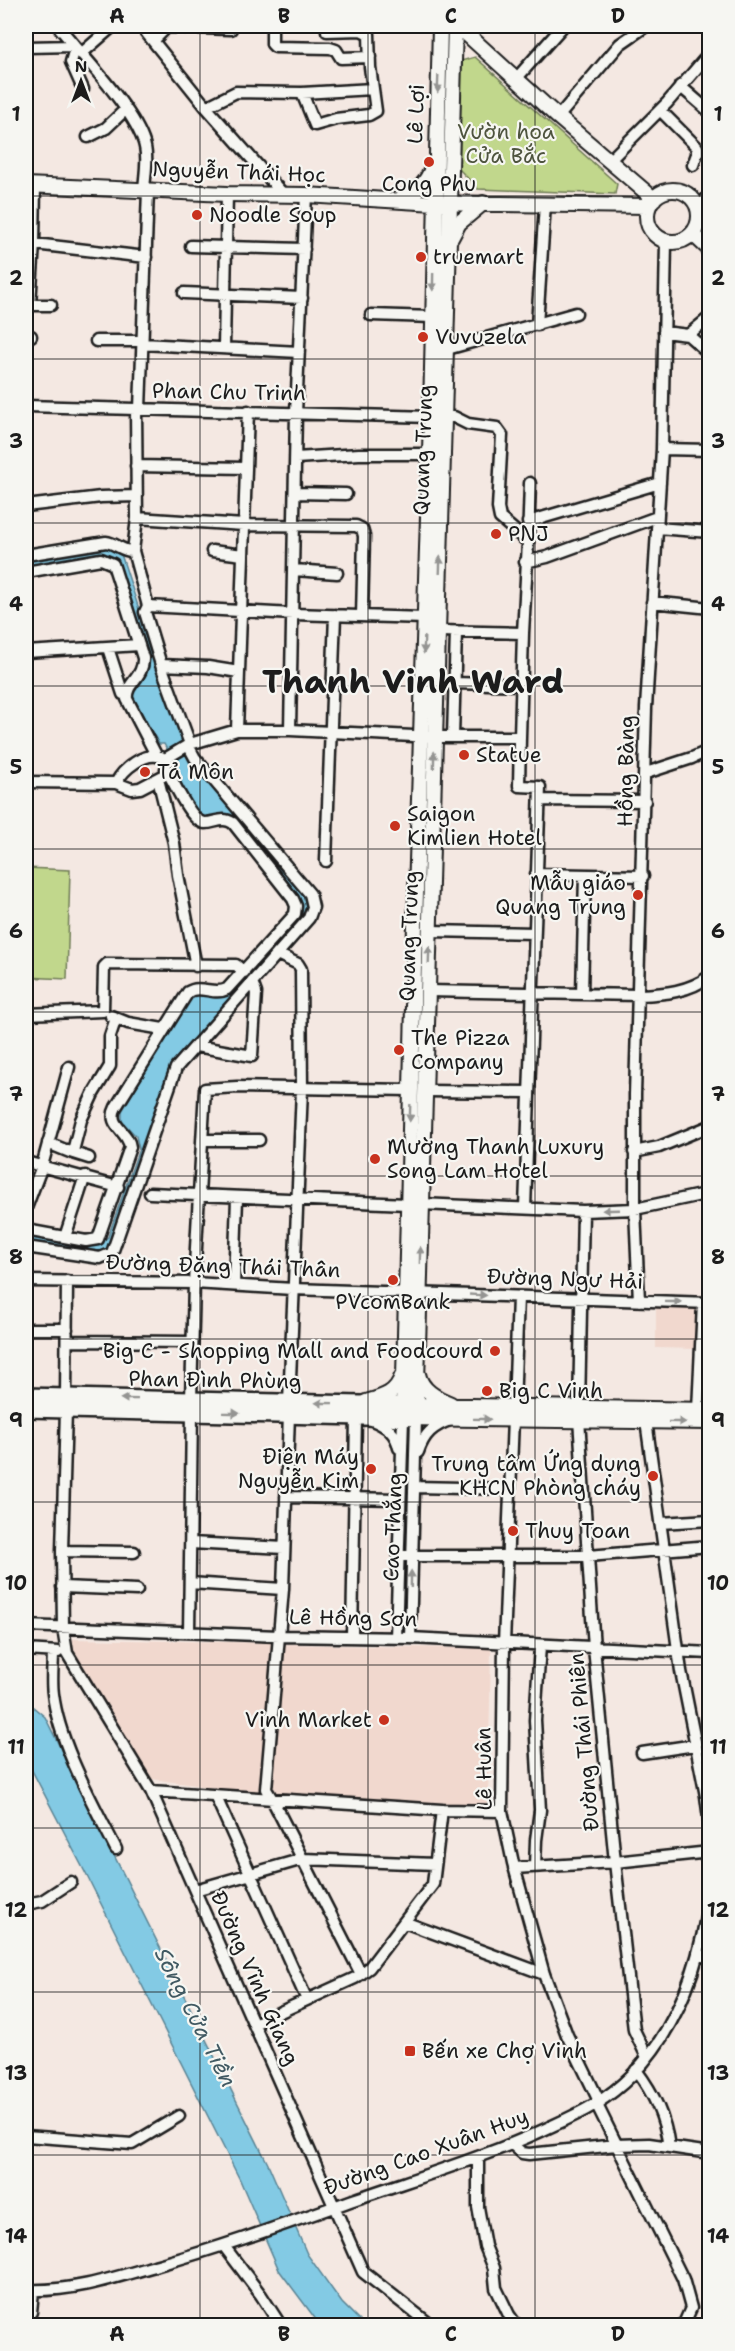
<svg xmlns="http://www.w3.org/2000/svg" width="735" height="2351" font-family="'Shantell Sans',sans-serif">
	<rect width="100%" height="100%" fill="#f4e8e2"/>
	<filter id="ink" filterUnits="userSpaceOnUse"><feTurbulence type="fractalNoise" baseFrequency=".0167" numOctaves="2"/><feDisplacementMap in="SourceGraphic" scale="12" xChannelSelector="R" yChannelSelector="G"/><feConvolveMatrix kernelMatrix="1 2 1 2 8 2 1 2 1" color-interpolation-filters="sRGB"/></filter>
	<g filter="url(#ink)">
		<!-- built -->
		<path fill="#f1d8ce" d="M656,1304L698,1305V1349L656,1348Z
			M71,1639L273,1643L263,1790L258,1794L152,1779L73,1652Z
			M283,1644L491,1649L488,1801L483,1805L278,1795L273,1792Z"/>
		<!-- green -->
		<path fill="#c1d78c" stroke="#6e7a54" stroke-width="1.5" d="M475,57L617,184L615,194L478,189L459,169L461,61Z
			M26,868L70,870L67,979L26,977Z"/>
		<!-- water -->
		<path fill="#83cae4" stroke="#5a8494" stroke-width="1.5" d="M112,546L120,551L182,741L192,757L307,898L310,910L174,1066L111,1247L101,1254L26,1241V1234L84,1245H97L108,1237L139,1149L136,1136L122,1121V1111L191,996C202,991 212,997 224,995C235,993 294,925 300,912L236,820L224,814L205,818L196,813L176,778V766L164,744H159L132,696C132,686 141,680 146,671L113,560L26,568V559Z
			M26,1701L45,1717L269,2166L307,2254L342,2303L364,2325H320L279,2270L240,2180L87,1876L26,1759Z"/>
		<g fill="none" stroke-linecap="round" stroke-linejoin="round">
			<defs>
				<path id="minor" d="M58,26C82,55 130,105 143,140C149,155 145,174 144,190
					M141,26L206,107L283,194
					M272,26V44L275,47L330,48L336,50L341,58L370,57
					M154,40L167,27L231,29L232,26
					M26,47L75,46
					M78,50L73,55L71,62L83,89
					M81,54L113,26
					M516,79L563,26
					M680,86L710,112
					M302,93L315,125L336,119L369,115L376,111L370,67L369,34L361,30L327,31
					M206,107L236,92L302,93L373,89
					M660,110L697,147V154L693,165
					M558,117L620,44L646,26
					M88,137L106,128L125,110
					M609,161L667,103L708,55L710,56
					M699,208L710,194
					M26,243L146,257
					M191,246L304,249
					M184,293L302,298
					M30,304L34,244L35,185
					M26,305H51
					M371,315L433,317
					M537,325L545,204
					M664,332L688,335L710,317
					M688,335L710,354
					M26,336H31
					M96,341H142
					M142,344L299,352
					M224,348L227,194
					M447,349L576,313
					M26,406L431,417
					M136,409L137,518L133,551L148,606L145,612L162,668L190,744
					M140,409L148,190
					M662,449L710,450
					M296,458L359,454H430
					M136,466L246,468
					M295,493L346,494
					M26,506L101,497L137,496
					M137,518L244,525L356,526L362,529L364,536L362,616
					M528,522L660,483
					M657,528L710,532
					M528,542L530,483
					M212,551L243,555
					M26,555L106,542C116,543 123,552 133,551
					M525,562L547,557L657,517
					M294,570L337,573
					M26,572L101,559L113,564L143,658C144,678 125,683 127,699L156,755
					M652,602L710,608
					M148,606L293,614L425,618
					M438,631L523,633L528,542L500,518L498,508L502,435L497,428L468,424L454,417H444
					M108,648L123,694H126
					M26,652L139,645
					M161,665L208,667L239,672
					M454,683L522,685
					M237,730L248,411
					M290,730L296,413L306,195
					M453,737L456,632
					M520,737L519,786L540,787L525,1208
					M165,759L190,744L237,730H290L434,737H520L523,633
					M646,773L692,758L710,750
					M158,779L174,843L178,875L196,966
					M26,782L116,783L132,789L140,788L163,776
					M116,783C123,769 145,751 161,757
					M540,800L645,801
					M326,861L335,615
					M536,874L643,876
					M430,931L534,933
					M277,954L298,964L301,969L302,1089L289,1403
					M428,991L639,995C664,994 689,992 710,976
					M582,994L585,875
					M26,1014L103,1011L104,967L107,964L236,965L244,972
					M111,1016L128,1023L163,1029
					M196,1046L252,1056L256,993L252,982
					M426,1091L529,1092
					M202,1140H259
					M48,1143L70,1152L73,1151L81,1120L93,1094L110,1066V1036L116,1018
					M70,1152L89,1158
					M634,1152L659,1147L710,1126
					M26,1162L118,1187
					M150,1193L407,1204
					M421,1204L583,1211L635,1209L710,1193
					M26,1208L42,1166L69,1067
					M26,1230L86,1241L98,1239L130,1147C128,1130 106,1126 116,1107L188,992C200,984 214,996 227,989L295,914L296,906L293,899L233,823C222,816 216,823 205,823C191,823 173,780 166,769
					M65,1237L85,1176
					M26,1247L100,1258L112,1253L176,1068L309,918L313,907L310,894L195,758L188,745
					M26,1281L194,1283L293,1289L710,1303
					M234,1285L237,1198
					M639,1301L635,1209V1095L646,708L662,449L666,242
					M26,1329H67
					M67,1341L192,1342
					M66,1397L67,1281
					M191,1400L194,1283L205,1089L237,1087L411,1090
					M514,1407L518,1297
					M579,1408L583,1211
					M66,1410L62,1551L63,1628L67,1653L151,1791L363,2272L432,2326
					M698,1410L703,1303
					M289,1414L283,1589L266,1789L272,1799L361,1974
					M513,1419L504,1644L502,1811L513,1863L544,1974L567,2035L600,2103
					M579,1419L594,1648L615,1862L634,2030L647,2057
					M372,1420C387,1426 396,1433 399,1448
					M646,1421L681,1671L706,1796L710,1826
					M418,1452C424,1434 433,1426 450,1420
					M414,1487L510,1489
					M286,1497L400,1499
					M660,1523L710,1520
					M191,1543L284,1548
					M62,1551L134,1552
					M399,1556H588L710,1546
					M190,1583L283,1589
					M62,1587L137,1590
					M26,1626L279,1636L410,1638L710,1653
					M189,1632L192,1413
					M352,1637L356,1417
					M396,1638L403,1418
					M410,1638L416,1418
					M26,1650L58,1652
					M53,1652C53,1665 51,1680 53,1694C59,1744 93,1803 116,1849
					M642,1753L695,1745
					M151,1791L442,1810L502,1811
					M215,1795L307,2000
					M535,1866L536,1840L540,1810L535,1720L540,1646
					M514,1868L615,1862L710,1852
					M195,1890L303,1859L435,1864
					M26,1904L42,1901L71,1882
					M404,1922L544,1974
					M698,1953L710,1959
					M254,2024L355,1978L369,1968L433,1884L442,1810
					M636,2070C654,2094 665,2117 669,2147
					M597,2105L683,2279L691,2308L683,2326
					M26,2136L132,2144L179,2116
					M513,2145L522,2153L529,2154L616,2145L649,2144L710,2153
					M478,2157V2207L485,2246L494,2268L496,2288L509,2315L517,2326
					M224,2246L261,2295L281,2326
					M26,2290C72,2292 114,2278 158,2265C226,2246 291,2222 356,2199C422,2176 489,2156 552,2126C583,2112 607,2100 632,2075C680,2026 702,1957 710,1890
					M26,2316L31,2312L33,2291"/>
				<path id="major" d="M440,26L430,454L415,924L403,1418L710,1422
					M458,26L558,117L654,199
					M26,185L227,194L306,195L435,203L649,206
					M647 216a26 26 0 1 1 52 0a26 26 0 1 1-52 0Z
					M400,199C418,191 427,184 433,165
					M693,234L710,250
					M451,238L459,223L483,203
					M418,1374C421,1390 436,1398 451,1404
					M366,1402C383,1397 396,1394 402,1376
					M409,1405L710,1410
					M416,1418L455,26"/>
				<path id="highway" d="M26,1396L403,1405
					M26,1409L403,1418"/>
			</defs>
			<!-- minor casing -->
			<use href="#minor" stroke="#1c1c1c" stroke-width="15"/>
			<!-- major casing -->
			<use href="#major" stroke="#1c1c1c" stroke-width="18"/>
			<!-- highway casing -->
			<use href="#highway" stroke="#1c1c1c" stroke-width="20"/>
			<!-- minor -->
			<use href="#minor" stroke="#f6f6f2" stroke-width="10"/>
			<!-- major -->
			<use href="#major" stroke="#f6f6f2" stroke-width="14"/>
			<!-- highway -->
			<use href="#highway" stroke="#f6f6f2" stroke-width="15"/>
		</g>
		<!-- one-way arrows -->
		<defs><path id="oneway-solid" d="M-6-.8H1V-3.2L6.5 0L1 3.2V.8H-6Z" transform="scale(1.5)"/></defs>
		<g fill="#949492">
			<use href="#oneway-solid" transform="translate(438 84) rotate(92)"/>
			<use href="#oneway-solid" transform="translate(433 282) rotate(91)"/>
			<use href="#oneway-solid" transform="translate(440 565) rotate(-88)"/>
			<use href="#oneway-solid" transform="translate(424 645) rotate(92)"/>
			<use href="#oneway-solid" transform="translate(434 760) rotate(-89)"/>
			<use href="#oneway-solid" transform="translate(429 955) rotate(-88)"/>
			<use href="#oneway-solid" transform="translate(410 1113) rotate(92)"/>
			<use href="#oneway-solid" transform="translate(611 1210) rotate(178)"/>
			<use href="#oneway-solid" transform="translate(420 1255) rotate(-89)"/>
			<use href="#oneway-solid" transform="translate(478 1295) rotate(3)"/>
			<use href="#oneway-solid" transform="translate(673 1302) rotate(1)"/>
			<use href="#oneway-solid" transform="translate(129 1399) rotate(-179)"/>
			<use href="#oneway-solid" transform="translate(324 1403) rotate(-179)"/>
			<use href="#oneway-solid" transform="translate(231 1413) rotate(1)"/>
			<use href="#oneway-solid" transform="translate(482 1419) rotate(1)"/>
			<use href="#oneway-solid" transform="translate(677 1422) rotate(1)"/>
			<use href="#oneway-solid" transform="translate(411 1579) rotate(-89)"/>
		</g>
	</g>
	<!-- grid -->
	<path fill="none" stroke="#1c1c1c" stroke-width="1.5" stroke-opacity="0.55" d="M200,26V2326M368,26V2326M535,26V2326M26,196H710M26,359H710M26,523H710M26,686H710M26,849H710M26,1012H710M26,1176H710M26,1339H710M26,1502H710M26,1665H710M26,1828H710M26,1992H710M26,2155H710"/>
	<!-- markers -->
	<g fill="#c8321e" stroke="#f6f6f2" stroke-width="2">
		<circle cx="429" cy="162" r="6"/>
		<circle cx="197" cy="215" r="6"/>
		<circle cx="421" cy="257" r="6"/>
		<circle cx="423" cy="337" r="6"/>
		<circle cx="496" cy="534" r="6"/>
		<circle cx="464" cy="755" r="6"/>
		<circle cx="145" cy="772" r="6"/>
		<circle cx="395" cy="826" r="6"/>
		<circle cx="638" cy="895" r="6"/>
		<circle cx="399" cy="1050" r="6"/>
		<circle cx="375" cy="1159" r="6"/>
		<circle cx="393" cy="1280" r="6"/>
		<circle cx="495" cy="1351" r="6"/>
		<circle cx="487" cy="1391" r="6"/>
		<circle cx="371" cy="1469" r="6"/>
		<circle cx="653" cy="1476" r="6"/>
		<circle cx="513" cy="1531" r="6"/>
		<circle cx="384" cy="1720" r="6"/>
		<rect x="404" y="2045" width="12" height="12" rx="3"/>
	</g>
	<g text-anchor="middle" stroke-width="4.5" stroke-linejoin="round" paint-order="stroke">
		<!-- street labels -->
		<g font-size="21" fill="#1c1c1c" stroke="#f6f6f2">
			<text transform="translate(416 114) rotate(-88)" y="7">Lê Lợi</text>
			<text transform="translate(239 172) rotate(2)" y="7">Nguyễn Thái Học</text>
			<text transform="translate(229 392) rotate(1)" y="7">Phan Chu Trinh</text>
			<text transform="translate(423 450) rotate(-88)" y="7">Quang Trung</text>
			<text transform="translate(626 771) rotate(-89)" y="7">Hồng Bàng</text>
			<text transform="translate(409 936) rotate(-88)" y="7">Quang Trung</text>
			<text transform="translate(223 1266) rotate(2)" y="7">Đường Đặng Thái Thân</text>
			<text transform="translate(565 1279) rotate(2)" y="7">Đường Ngư Hải</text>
			<text transform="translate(215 1380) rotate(1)" y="7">Phan Đình Phùng</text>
			<text transform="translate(393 1527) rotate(-88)" y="7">Cao Thắng</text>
			<text transform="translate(353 1618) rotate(1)" y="7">Lê Hồng Sơn</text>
			<text transform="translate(584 1742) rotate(-95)" y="7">Đường Thái Phiên</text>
			<text transform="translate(484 1769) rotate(-91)" y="7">Lê Huân</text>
			<text transform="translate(255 1978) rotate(66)" y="7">Đường Vĩnh Giang</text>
			<text transform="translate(426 2152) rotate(-20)" y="7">Đường Cao Xuân Huy</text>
		</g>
		<!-- park labels -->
		<g font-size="21" fill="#4e543e" stroke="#f6f6f2">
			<text x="506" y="139">Vườn hoa<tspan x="506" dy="24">Cửa Bắc</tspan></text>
		</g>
		<!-- poi labels -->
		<g font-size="21" fill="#1c1c1c" stroke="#f6f6f2" text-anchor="start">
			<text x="429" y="191" text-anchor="middle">Cong Phu</text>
			<text x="209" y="222">Noodle Soup</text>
			<text x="433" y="264">truemart</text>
			<text x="435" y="344">Vuvuzela</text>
			<text x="508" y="541">PNJ</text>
			<text x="476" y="762">Statue</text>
			<text x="157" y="779">Tả Môn</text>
			<text x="407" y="821">Saigon<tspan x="407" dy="24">Kimlien Hotel</tspan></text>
			<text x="626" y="890" text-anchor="end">Mẫu giáo<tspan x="626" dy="24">Quang Trung</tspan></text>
			<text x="411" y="1045">The Pizza<tspan x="411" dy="24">Company</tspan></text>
			<text x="387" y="1154">Mường Thanh Luxury<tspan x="387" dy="24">Song Lam Hotel</tspan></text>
			<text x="393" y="1309" text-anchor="middle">PVcomBank</text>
			<text x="483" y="1358" text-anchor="end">Big C - Shopping Mall and Foodcourd</text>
			<text x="499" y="1398">Big C Vinh</text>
			<text x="359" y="1464" text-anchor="end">Điện Máy<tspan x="359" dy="24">Nguyễn Kim</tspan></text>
			<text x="641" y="1471" text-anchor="end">Trung tâm Ứng dụng<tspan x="641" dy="24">KHCN Phòng cháy</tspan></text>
			<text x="525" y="1538">Thuy Toan</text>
			<text x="372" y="1727" text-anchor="end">Vinh Market</text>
			<text x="422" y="2058">Bến xe Chợ Vinh</text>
		</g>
		<!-- water labels -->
		<g font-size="22" font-style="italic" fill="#405962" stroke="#f6f6f2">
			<text transform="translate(196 2017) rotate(63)" y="8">Sông Cửa Tiền</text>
		</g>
		<!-- town labels -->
		<g font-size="33" font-weight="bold" fill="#1c1c1c" stroke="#f6f6f2">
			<text x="413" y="693">Thanh Vinh Ward</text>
		</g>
	</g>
	<!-- margin -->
	<rect width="735" height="2351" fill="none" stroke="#f6f6f2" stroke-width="66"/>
	<!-- north arrow -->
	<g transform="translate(81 81)" stroke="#f6f6f2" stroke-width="4.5" paint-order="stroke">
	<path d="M0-4.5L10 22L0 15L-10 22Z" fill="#1c1c1c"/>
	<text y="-9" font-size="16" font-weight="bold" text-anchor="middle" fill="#1c1c1c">N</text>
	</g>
	<rect x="33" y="33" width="669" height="2285" fill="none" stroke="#1c1c1c" stroke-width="2"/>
	<g font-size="20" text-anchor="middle" font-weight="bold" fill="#1c1c1c">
		<text x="117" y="23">A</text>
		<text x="284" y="23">B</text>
		<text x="451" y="23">C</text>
		<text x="618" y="23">D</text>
		<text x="16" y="121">1</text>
		<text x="718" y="121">1</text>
		<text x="16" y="285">2</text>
		<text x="718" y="285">2</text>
		<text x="16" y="448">3</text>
		<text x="718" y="448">3</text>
		<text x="16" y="611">4</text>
		<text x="718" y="611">4</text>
		<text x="16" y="774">5</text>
		<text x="718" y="774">5</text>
		<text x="16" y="938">6</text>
		<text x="718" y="938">6</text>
		<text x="16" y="1101">7</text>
		<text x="718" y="1101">7</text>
		<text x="16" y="1264">8</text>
		<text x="718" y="1264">8</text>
		<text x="16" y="1427">9</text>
		<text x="718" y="1427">9</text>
		<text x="16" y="1590">10</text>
		<text x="718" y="1590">10</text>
		<text x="16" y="1754">11</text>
		<text x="718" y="1754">11</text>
		<text x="16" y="1917">12</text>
		<text x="718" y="1917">12</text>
		<text x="16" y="2080">13</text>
		<text x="718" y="2080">13</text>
		<text x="16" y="2243">14</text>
		<text x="718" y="2243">14</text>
		<text x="117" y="2341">A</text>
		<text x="284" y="2341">B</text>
		<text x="451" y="2341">C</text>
		<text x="618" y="2341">D</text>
	</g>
</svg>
